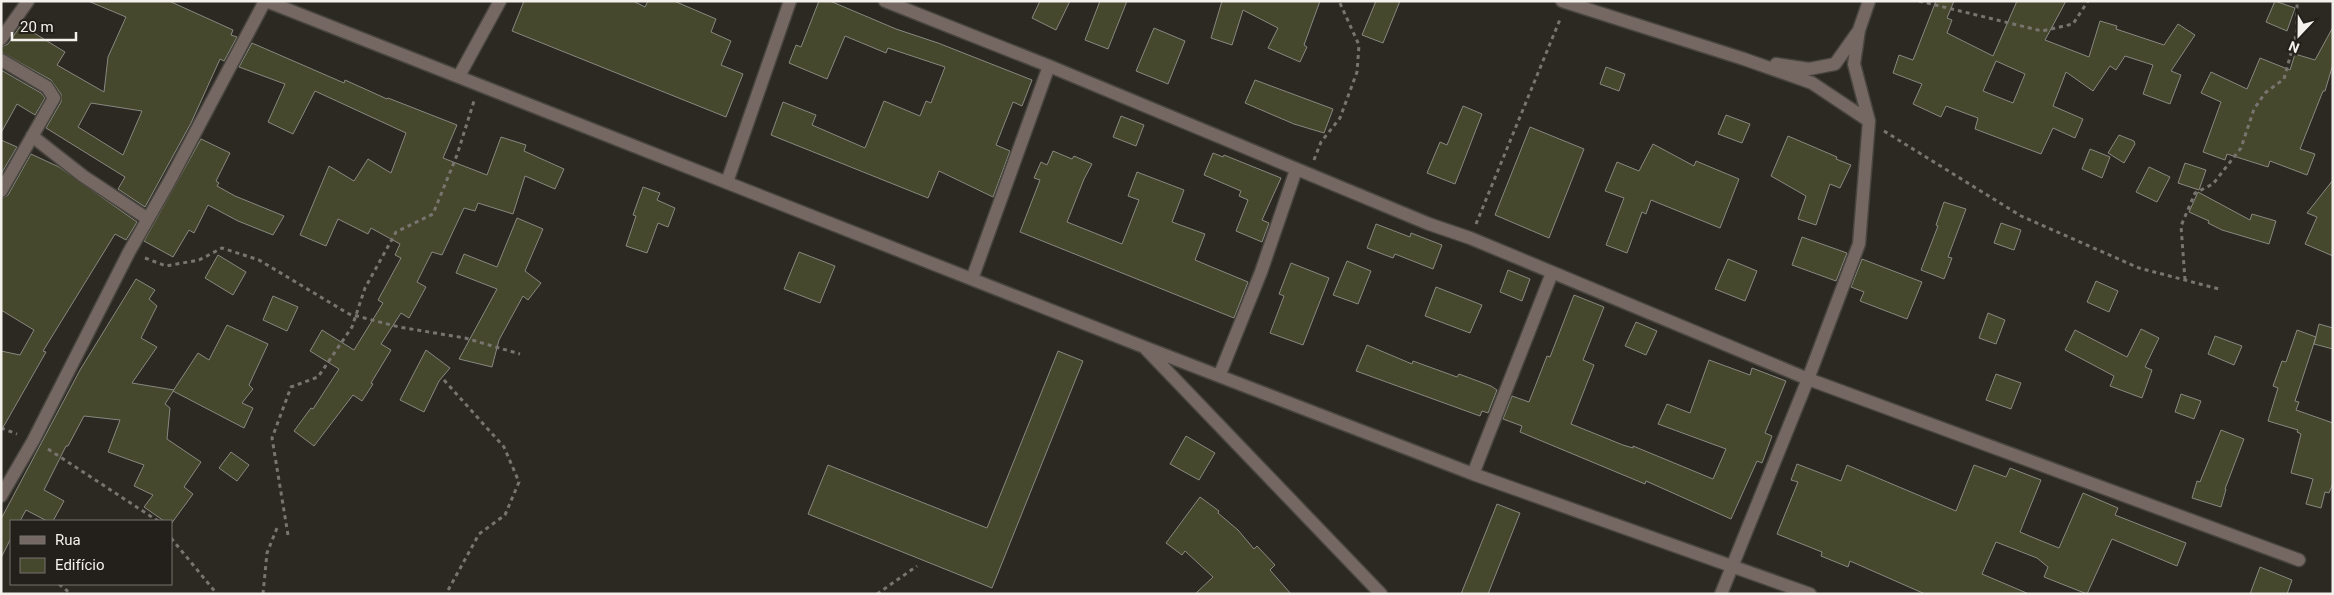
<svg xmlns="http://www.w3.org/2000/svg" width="2334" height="595" font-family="Roboto,sans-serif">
	<rect width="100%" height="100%" fill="#2c2923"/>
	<!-- building -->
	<path fill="#45482c" stroke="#878880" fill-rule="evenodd" d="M88,1H169L233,30L231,35L237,37L224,61L220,59L191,123L145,207L118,189L125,177L46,128L61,102V94L51,80L1,52V47L8,44L21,25L65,52L57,65L104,92L108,57L126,17ZM91,103L142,111L123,155L78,127Z
		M524,1H633L645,7L648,1H674L716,19L711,32L731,41L721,65L743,74L726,117L512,31Z
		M819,1H830L896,29L938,43L1032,80L1022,106L1013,102L996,145L1010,151L993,197L939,171L928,198L771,135L783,102L816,115L812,125L865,148L884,101L920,116L926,101L931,103L945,67L888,48L886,53L845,36L827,79L789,63L796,45L801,47Z
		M1040,1H1070L1056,30L1032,18Z
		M1100,1H1127L1108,49L1085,40Z
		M1222,1H1320L1304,45L1307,47L1300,62L1268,48L1278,28L1243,10L1232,45L1211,38Z
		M1376,1H1400L1383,43L1362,35Z
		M1936,1H1954L1947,18L1952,20L1947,33L1993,56L2017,1H2066L2045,40L2089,57L2100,21L2117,26L2116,29L2164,45L2178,24L2195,35L2171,71L2181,75L2170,104L2143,94L2153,65L2125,56L2116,70L2110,66L2093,91L2066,72L2053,106L2083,119L2075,138L2053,128L2041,154L1975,129L1978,118L1946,106L1941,117L1913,104L1922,84L1893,73L1899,55L1913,60ZM1996,61L2025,74L2013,103L1983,91Z
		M2275,1L2295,8L2287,31L2266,22Z
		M2333,27V64L2325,91H2323L2300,149L2315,154L2307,175L2270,161L2268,167L2227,154L2225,160L2203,152L2221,102L2201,93L2211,72L2247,89L2260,58L2290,70L2295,54L2315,60Z
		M1154,28L1185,41L1168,84L1136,71Z
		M252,43L344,83L345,80L387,99L388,98L457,125L443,158L487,175L501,137L526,145L524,151L564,169L555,189L525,176L513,214L478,203L475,211L464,208L442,255L432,252L417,282L426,287L409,318L401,313L381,344L391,350L371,383L373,384L362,401L353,395L314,446L294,431L311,408L313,409L339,369L310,351L322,330L354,350L383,303L378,300L401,258L395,255L400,244L371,228L368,234L338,219L326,246L300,235L329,166L354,181L368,159L391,173L406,133L315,91L293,134L268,122L285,84L239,67Z
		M1606,67L1625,74L1619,91L1600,84Z
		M1,70L41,93L45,98L35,115L17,104L1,133Z
		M1255,80L1333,109L1324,133L1294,124L1245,103Z
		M1463,106L1482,114L1455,184L1427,173L1440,142L1447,145Z
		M1726,115L1750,124L1742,143L1718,134Z
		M1121,116L1144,125L1136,146L1113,137Z
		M1530,127L1584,149L1549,238L1495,215Z
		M2119,135L2134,141L2135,144L2124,163L2108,153Z
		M1788,136L1837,157L1836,159L1851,165L1840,188L1830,184L1816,225L1798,219L1806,196L1771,176Z
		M201,139L230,153L216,181L219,183L217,186L235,196L284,216L273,235L238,221L208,205L194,233L189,230L173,257L144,241Z
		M1,140L17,147L1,174Z
		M1653,144L1694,166L1696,161L1739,179L1720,228L1651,200L1646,214L1642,212L1627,253L1606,245L1624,198L1605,191L1617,162L1639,171Z
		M2090,149L2110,157L2102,178L2082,169Z
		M1053,151L1072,159L1074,156L1092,164L1084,179L1067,222L1122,244L1139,200L1128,196L1137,172L1184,190L1172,222L1205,234L1195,260L1248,282L1234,318L1020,232L1040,180L1034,178L1041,162L1047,165Z
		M1213,153L1223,157L1224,155L1281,178L1262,220L1269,223L1262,242L1236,231L1248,200L1239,196L1241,191L1204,175Z
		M31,154L59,167L137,222L126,240L115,234L43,351L46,352L1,431V351L20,355L34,330L1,310V199L8,195Z
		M2185,163L2206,170L2199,190L2178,183Z
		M2149,167L2170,177L2157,202L2136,192Z
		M2333,180V256L2305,244L2317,217L2307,213Z
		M643,187L660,193L657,200L675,208L668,227L658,223L647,253L626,246L636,216L633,215Z
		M2198,192L2250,220L2252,214L2276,221L2269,244L2222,230L2208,223L2209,221L2189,212Z
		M1944,202L1966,209L1948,257L1952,258L1944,279L1921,270L1938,226L1936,225Z
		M517,218L543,229L525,271L541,283L528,300L523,296L499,340L492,367L459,359L497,289L456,273L464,254L497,267Z
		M2001,223L2021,230L2014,250L1994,243Z
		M1376,224L1410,237L1411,233L1442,245L1433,269L1395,254L1393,258L1367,248Z
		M1802,237L1847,253L1836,281L1792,265Z
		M799,252L835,266L820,303L784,289Z
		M218,255L246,272L233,295L205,278Z
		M1728,259L1757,271L1745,301L1715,289Z
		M1862,259L1922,282L1907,319L1860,301L1864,292L1851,287Z
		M1347,261L1371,271L1358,304L1333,295Z
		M1291,263L1329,278L1303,345L1270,333L1284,296L1279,294Z
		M1508,270L1530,279L1522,301L1500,292Z
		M136,279L155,290L149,299L157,306L141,338L157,347L132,383L174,390L165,404L170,408L167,439L201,462L184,487L193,494L171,524V521H164L144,507L153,495L134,486L144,465L108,452L120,420L84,416L68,446H66L44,490L64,501L53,521H47L26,510L20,521H11V538L1,558V519L80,370Z
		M2096,281L2118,291L2109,312L2087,302Z
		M1436,287L1482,305L1470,333L1425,316Z
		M1574,295L1604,307L1583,360L1594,365L1571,424L1623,445L1633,448V446L1713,479L1726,449L1658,424L1667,404L1690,413L1709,360L1750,375L1752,368L1786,381L1765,433L1772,436L1762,463L1757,461L1731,519L1646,481L1645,484L1520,432L1522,426L1503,419L1512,396L1529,402L1547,356L1550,357Z
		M273,296L298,307L287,331L263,320Z
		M1988,313L2005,320L1996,344L1979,338Z
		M1636,322L1657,331L1646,355L1625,346Z
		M2319,324L2333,328V349L2314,344Z
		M227,325L268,344L249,385L253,389L242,403L253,408L244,428L173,391L198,353L209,360Z
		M2141,329L2159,338L2145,367L2152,370L2142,398L2110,386L2114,376L2065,350L2075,330L2127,357Z
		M2297,330L2316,337L2295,401L2299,402L2296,410L2333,423V483L2329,493L2325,492L2321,508L2306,504L2313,479L2291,473L2301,434L2297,432L2298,430L2268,421L2278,388L2273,386L2282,361L2286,362Z
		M2215,336L2242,346L2234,365L2208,354Z
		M1367,345L1412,364L1413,361L1457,377L1459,374L1491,386L1497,390L1488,413L1482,411L1480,416L1356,371Z
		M426,350L450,368L439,381L424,412L400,400Z
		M1058,351L1083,361L992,588L808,514L828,465L987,528Z
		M1996,374L2021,383L2011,409L1986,400Z
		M2181,394L2201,401L2194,419L2175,412Z
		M2221,430L2244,439L2225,489H2226L2221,507L2192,498L2197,481L2200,482Z
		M1186,436L1215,453L1199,480L1170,464Z
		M231,452L249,465L237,481L219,468Z
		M1797,464L1841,481L1847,465L1956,511L1974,465L2006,477L2010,468L2041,480L2020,532L2027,535L2059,548L2083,493L2118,508L2115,515L2186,543L2177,566L2112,539L2087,594L2044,577L2048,567L2037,558L1996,542L1982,574L2029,594H1925L1850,561L1848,567L1821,556L1822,552L1777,534L1798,482L1791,480Z
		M1200,497L1219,511L1218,513L1238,530L1254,549L1257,546L1275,565L1270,570L1291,594H1195L1213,577L1185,551L1182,555L1166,543Z
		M1497,504L1520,513L1488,594H1461Z
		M2260,567L2292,580L2287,594H2250Z"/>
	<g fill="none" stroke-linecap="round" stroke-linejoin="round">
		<defs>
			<path id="minor" d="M266,1L1144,347L1473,474L1810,594
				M885,1L1049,66L1429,224L1470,238L1808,379L2299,560
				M1562,1L1744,59L1812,83L1869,121
				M1,39L28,1
				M1,60L47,87L54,98L1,191
				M1776,64L1809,69L1835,64L1857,33
				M459,76L500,1
				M32,136L83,176L148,219
				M727,182L790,1
				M972,279L1049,66
				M1146,349L1381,594
				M1220,374L1261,272L1296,170
				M1473,474L1552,273
				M1,496L33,441L129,252L169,182L265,1
				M1721,594L1808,379L1859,244L1869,121L1854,64L1859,30L1869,1"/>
		</defs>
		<!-- minor casing -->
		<use href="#minor" stroke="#48453f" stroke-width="15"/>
		<!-- path -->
		<path stroke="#787570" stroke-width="3" stroke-dasharray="4 4" stroke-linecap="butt" d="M1919,1L2042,31L2073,24L2088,1
			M1884,131L2021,216L2139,268L2219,289
			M1314,160L1321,142L1340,118L1357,72L1359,45L1339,1
			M1476,224L1561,17
			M145,258L166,266L199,260L222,248L259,260L349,314L399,327L465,338L520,354
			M2185,280L2181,226L2195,193L2213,184L2241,148L2254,109L2265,93L2284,79L2297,31V1
			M444,380L504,447L519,482L505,515L479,534L446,594
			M1,428L17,434
			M48,449L158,521
			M288,535L272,438L291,387L318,377L352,327L365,288L396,232L433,214L457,155L474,101
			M171,538L217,594
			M59,584L71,594
			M263,594L267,553L277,528
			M877,594L917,566"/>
		<!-- minor -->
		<use href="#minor" stroke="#756862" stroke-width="12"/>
	</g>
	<!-- border -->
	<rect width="2334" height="595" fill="none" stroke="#f4f1ed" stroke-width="5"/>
	<!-- legend -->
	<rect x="10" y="520" width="162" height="65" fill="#231f1a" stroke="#77736e"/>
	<rect x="20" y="536" width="25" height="8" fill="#756862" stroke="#77736e"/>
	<text x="55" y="545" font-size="15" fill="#f4f1ed">Rua</text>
	<rect x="20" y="558" width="25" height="15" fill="#45482c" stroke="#77736e"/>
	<text x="55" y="570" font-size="15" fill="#f4f1ed">Edifício</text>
	<!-- north arrow -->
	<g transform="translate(2299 35) rotate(202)" stroke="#231f1a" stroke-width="4" paint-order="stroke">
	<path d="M0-4L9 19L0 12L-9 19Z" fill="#f4f1ed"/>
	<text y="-8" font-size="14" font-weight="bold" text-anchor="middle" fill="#f4f1ed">N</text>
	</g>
	<!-- scale -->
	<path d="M12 32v8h64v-8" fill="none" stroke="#f4f1ed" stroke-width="2.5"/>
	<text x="20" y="32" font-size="15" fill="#f4f1ed" stroke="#231f1a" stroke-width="4" paint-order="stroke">20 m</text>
</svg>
